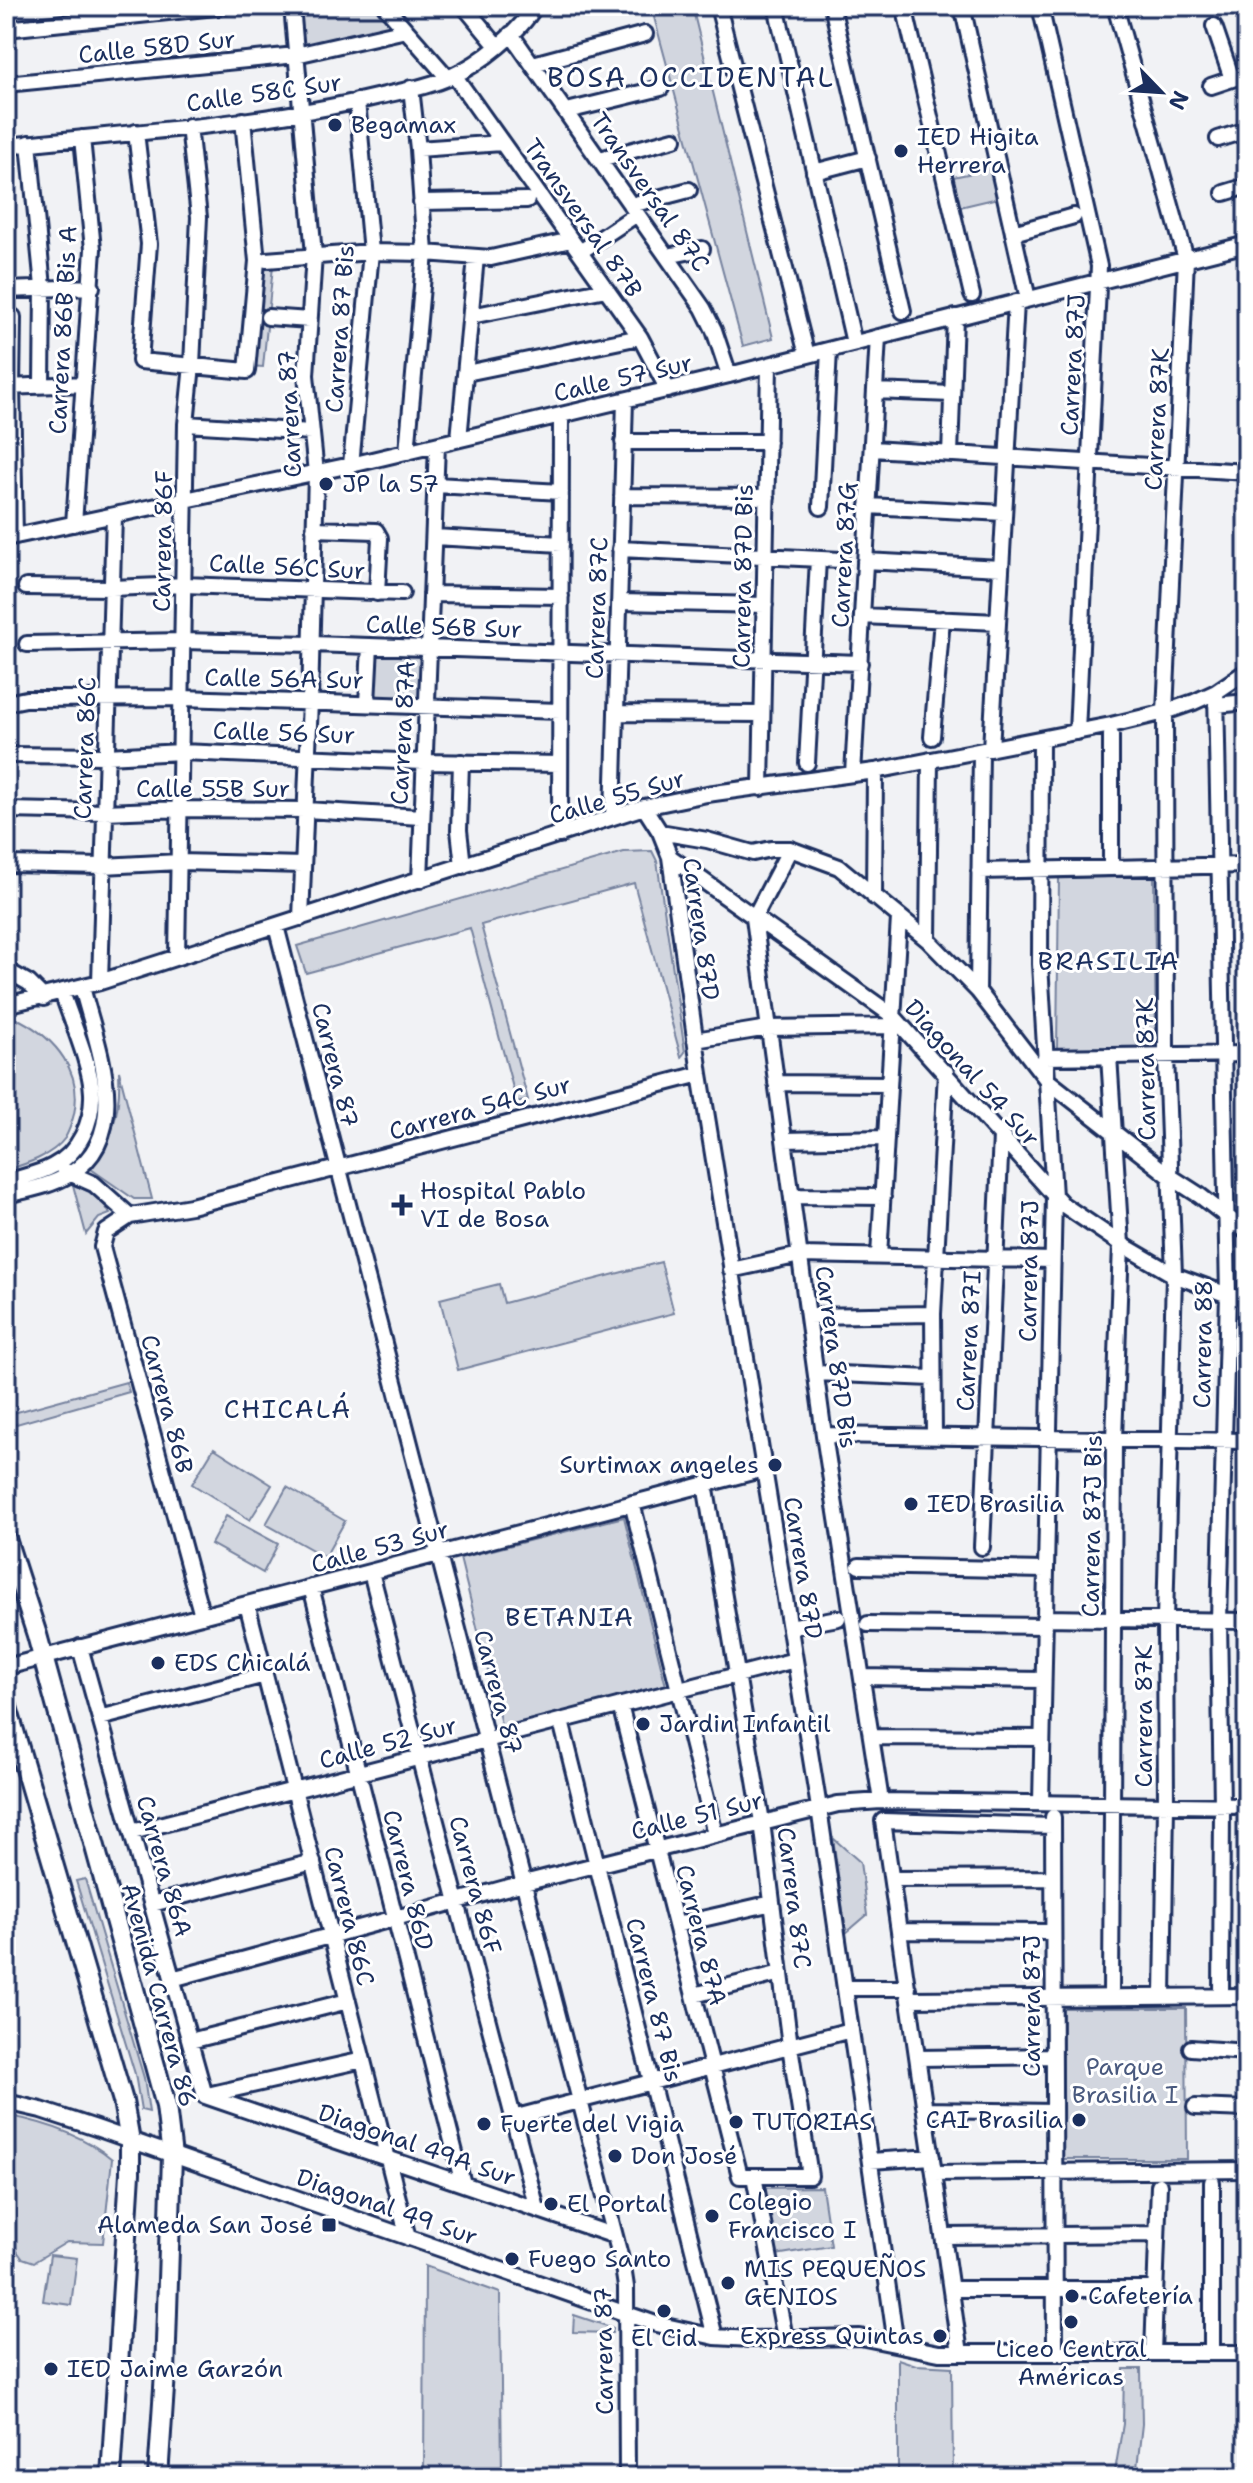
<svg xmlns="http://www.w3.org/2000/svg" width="1253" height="2483" font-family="'Shantell Sans',sans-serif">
	<rect width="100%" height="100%" fill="#f1f2f5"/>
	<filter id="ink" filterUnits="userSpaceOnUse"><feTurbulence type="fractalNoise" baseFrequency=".0125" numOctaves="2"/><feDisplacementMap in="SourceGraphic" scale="16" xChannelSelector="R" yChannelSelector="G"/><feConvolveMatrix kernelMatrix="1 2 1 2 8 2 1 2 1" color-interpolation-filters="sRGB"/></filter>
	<g filter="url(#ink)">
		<!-- green -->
		<path fill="#d2d6df" stroke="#76829e" stroke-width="2" d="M296,6H374L393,28L300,52Z
			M651,6H692L773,338L743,346Z
			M992,169L998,198L960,207L953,177Z
			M261,265L273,266L263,367L251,366Z
			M374,655L424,657L421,701L372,699Z
			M652,851L657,861L685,1052L681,1057L634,883L481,925L528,1100L517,1103L470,928L306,973L297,946L624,852Z
			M1154,875L1156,1048L1057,1049L1059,878Z
			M20,1020C56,1039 83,1072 74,1114C72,1122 69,1131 65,1138C52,1156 26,1164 6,1170V1023Z
			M119,1071L152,1199H134L91,1169C113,1135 121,1112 119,1071Z
			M73,1185C93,1193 99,1194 110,1214L99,1218L86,1234Z
			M661,1262L674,1313L458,1370L440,1299L499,1284L504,1303Z
			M126,1382L129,1392L6,1427V1415Z
			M214,1448L272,1485L250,1520L192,1484Z
			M287,1487L345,1521L325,1557L266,1524Z
			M226,1516L278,1544L263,1573L211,1544Z
			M624,1517L666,1686L502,1728L460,1558Z
			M833,1838L860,1862L867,1915L846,1933Z
			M85,1879L144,2078L149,2112L141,2110L135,2074L76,1881Z
			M1063,2008H1186L1187,2159H1062Z
			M6,2115C42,2122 83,2134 112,2159L103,2243L67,2242L34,2262L22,2258L6,2236Z
			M822,2187L831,2246L775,2255L762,2188Z
			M50,2255L77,2258L71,2305L43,2301Z
			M425,2266L500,2293L502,2477H424Z
			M574,2315L613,2328L612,2333L573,2332Z
			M898,2359L916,2365L952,2367L953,2477H898Z
			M1124,2369H1141L1142,2424L1136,2477H1114L1123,2424Z"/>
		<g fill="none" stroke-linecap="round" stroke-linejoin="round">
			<defs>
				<path id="minor" d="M292,6L314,255L306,375L316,473L310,701L301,918
					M385,6L448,78
					M464,6L497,46
					M718,6L807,355
					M776,6L854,343
					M832,6L903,311
					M904,6L972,295
					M962,6L1028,299
					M1040,6L1099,266L1077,732
					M1115,6L1186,259L1165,712L1166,1055L1174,1275L1165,1620L1166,1805L1163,1996
					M1214,26L1232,79
					M6,29L225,6
					M511,34L703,308L714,330L729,375
					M533,64L645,34
					M454,75L640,337L668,390
					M6,84L296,55L406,30
					M1211,86L1247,74
					M567,111L661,88
					M136,132L149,244L140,361L247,371L257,261L243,120
					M1218,139L1247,130
					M29,143L43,287L42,384
					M6,146C129,132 255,126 376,97C401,91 429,87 452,76C480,64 520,32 535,6
					M418,149L502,143
					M600,159L674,139
					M814,172L868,158
					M1224,193L1247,186
					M421,202L527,200
					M631,205L689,190
					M1013,233L1074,216
					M580,252L637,214
					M667,256L702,249
					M266,260L371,252L425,253L491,258L571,240
					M6,290L92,287
					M471,316L606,289
					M13,317L12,386L15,536
					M268,317L309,320
					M466,373L640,337
					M6,387L84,384
					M875,391L952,394
					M186,424L311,432
					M459,439L476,257
					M623,442H768
					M872,449L1247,472
					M407,452L425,253L418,149L411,88
					M950,454L955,317
					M351,465L371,252L357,101
					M436,485L561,492
					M622,496L767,497
					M868,506L1004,513
					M821,507L829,350
					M74,524L93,249L82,138
					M314,529L376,531L380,538L377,593
					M434,537L561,544
					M6,538L351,465L729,375L1247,244
					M620,549L841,560
					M865,561L1001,568
					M26,587L112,588L184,585L402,593
					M431,594L561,596
					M619,602L765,605
					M862,616L998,622
					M27,644L183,641L312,644L860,663
					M1216,692L1228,1295L1219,1620L1222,1805L1221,1996
					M6,703L26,699L182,698L560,711
					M367,703L370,646
					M1216,705L1247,702
					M616,713L762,714
					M932,737L942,619
					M991,749L1016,302
					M6,755L107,756L181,752L424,762L560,764
					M461,762L459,830L463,866
					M807,763L818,559
					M853,774L878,337
					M761,788L769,365
					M644,807L660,832L670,857L700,1074L819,1808L896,2344
					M6,810L105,812L180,809L306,810L421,817
					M613,817L625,400
					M660,832L707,840L753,853L771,849H790L839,867L928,940L978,991L1047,1080L1171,1177L1199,1195L1247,1232
					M560,835L561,415
					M790,849L754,918L824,1435L881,1801
					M670,857L893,1016L1062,1204L1121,1244L1174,1275L1228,1295L1247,1300
					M6,864L103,866L179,862L303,865
					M1111,868V735
					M979,871L1247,865
					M420,880L437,445
					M874,897L875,771
					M276,926L623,2267L626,2287L627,2477
					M928,940L930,760
					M177,957L186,424L192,365L199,217L189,126
					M6,970L29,983L44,998
					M100,982L114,516
					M978,991L981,751
					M6,1005L100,982L644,807L707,794L875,771L1111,725L1165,712L1194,702L1216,692L1247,671
					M695,1040L768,1028L893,1026
					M1109,1056L1121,1244L1114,1439L1111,1997
					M1045,1057L1247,1054
					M776,1083L889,1084
					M784,1140L886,1138
					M65,1171L94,1184L130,1216
					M6,1182C21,1177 39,1174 53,1166C79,1153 93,1122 92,1093C91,1065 71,1020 62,992
					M6,1195C27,1190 51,1186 70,1174C135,1134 96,1043 82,987
					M792,1196L883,1197
					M130,1216L191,1206L700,1074
					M130,1216L106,1232L102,1247L202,1616
					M879,1256L899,918
					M731,1270L800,1255L1052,1260
					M808,1316L933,1314
					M816,1373L932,1378
					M824,1435L1247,1441
					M934,1437L933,1314L946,1072
					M632,1503L715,1834
					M982,1547L1001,1136
					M859,1566L1045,1570
					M371,1572L537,2209
					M311,1587L463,2184
					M247,1604L408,2238
					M1044,1618L1247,1621
					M868,1624L1044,1626
					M790,1627L838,1618
					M80,1647L205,2096
					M6,1667L764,1469
					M862,1677L1043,1680
					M620,1705L740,2176H810L790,2046L762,1822L705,1484
					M100,1718L265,1675
					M561,1721L715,2337
					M871,1737L1042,1738
					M1041,1803L1054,1196L1040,964L1041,740
					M1053,1817L1055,2353
					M132,1832L795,1660
					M892,1879L1053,1878
					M152,1904L313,1862
					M676,1925L772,1903
					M899,1931L1053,1932
					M172,1979L524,1883L838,1804L881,1801L1247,1806
					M845,1988H908
					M694,1995L781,1973
					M909,1999L1247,1996
					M190,2041L348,2001
					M1191,2048L1247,2052
					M918,2058L1054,2056
					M207,2095L363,2060
					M205,2096L615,2236
					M6,2102L41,2110L96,2128L621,2312L656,2324L715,2337L751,2339L860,2337L939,2353H1247
					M1195,2107L1247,2109
					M925,2110L1054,2112
					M513,2118L851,2030
					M870,2161L932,2157
					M934,2173L1247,2170
					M754,2176L785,2338
					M943,2236L1157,2234
					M951,2289H1155
					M960,2353L883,1821L1053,1826
					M1153,2353L1159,2185
					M1212,2353V2182"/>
				<path id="major" d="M6,1539L37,1635L166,2106L172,2156L165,2373L158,2477
					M6,1704L123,2101L130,2141V2173L111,2477"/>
			</defs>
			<!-- minor casing -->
			<use href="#minor" stroke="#1b2f5e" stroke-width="20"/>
			<!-- major casing -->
			<use href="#major" stroke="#1b2f5e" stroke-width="24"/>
			<!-- minor -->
			<use href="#minor" stroke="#fff" stroke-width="14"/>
			<!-- major -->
			<use href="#major" stroke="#fff" stroke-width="18"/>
		</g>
	</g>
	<!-- markers -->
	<g fill="#1b2f5e" stroke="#fff" stroke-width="3">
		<circle cx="335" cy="125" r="8"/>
		<circle cx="901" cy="151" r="8"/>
		<circle cx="326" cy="484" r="8"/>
		<path d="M398 1193h8v8h8v8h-8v8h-8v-8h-8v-8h8z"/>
		<circle cx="775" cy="1465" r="8"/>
		<circle cx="911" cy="1504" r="8"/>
		<circle cx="158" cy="1663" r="8"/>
		<circle cx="643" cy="1724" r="8"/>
		<circle cx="1079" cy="2120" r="8"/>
		<circle cx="736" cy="2122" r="8"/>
		<circle cx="484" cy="2124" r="8"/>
		<circle cx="615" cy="2156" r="8"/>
		<circle cx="551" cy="2204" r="8"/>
		<circle cx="712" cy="2216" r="8"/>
		<rect x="321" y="2217" width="16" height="16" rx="4"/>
		<circle cx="512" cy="2259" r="8"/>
		<circle cx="728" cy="2283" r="8"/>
		<circle cx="1072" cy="2296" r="8"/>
		<circle cx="664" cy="2311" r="8"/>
		<circle cx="1071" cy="2322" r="8"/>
		<circle cx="940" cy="2336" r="8"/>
		<circle cx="51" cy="2369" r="8"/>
	</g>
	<g text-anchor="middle" stroke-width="6" stroke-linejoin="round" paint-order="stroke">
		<!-- street labels -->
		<g font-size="24" fill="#1b2f5e" stroke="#fff">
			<text transform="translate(157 47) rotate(-6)" y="8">Calle 58D Sur</text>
			<text transform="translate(264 93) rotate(-8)" y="8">Calle 58C Sur</text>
			<text transform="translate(650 192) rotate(55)" y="8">Transversal 87C</text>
			<text transform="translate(583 218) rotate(55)" y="8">Transversal 87B</text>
			<text transform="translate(340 329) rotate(-86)" y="8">Carrera 87 Bis</text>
			<text transform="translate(63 330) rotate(-87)" y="8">Carrera 86B Bis A</text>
			<text transform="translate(1073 365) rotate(-87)" y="8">Carrera 87J</text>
			<text transform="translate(623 378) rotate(-13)" y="8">Calle 57 Sur</text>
			<text transform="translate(290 414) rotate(-93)" y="8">Carrera 87</text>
			<text transform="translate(1157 419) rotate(-87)" y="8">Carrera 87K</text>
			<text transform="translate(163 541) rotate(-89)" y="8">Carrera 86F</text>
			<text transform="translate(844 555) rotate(-87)" y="8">Carrera 87G</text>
			<text transform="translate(287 567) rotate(3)" y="8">Calle 56C Sur</text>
			<text transform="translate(743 576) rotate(-89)" y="8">Carrera 87D Bis</text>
			<text transform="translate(597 608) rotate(-88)" y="8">Carrera 87C</text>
			<text transform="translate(444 627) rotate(2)" y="8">Calle 56B Sur</text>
			<text transform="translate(284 679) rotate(1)" y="8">Calle 56A Sur</text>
			<text transform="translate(284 733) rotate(2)" y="8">Calle 56 Sur</text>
			<text transform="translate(403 733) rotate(-87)" y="8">Carrera 87A</text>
			<text transform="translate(85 748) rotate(-88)" y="8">Carrera 86C</text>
			<text x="213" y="797">Calle 55B Sur</text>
			<text transform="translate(617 797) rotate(-16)" y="8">Calle 55 Sur</text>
			<text transform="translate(701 929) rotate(82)" y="8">Carrera 87D</text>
			<text transform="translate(335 1065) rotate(76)" y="8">Carrera 87</text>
			<text transform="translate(1146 1069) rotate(-91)" y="8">Carrera 87K</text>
			<text transform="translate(972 1073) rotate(48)" y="8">Diagonal 54 Sur</text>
			<text transform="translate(480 1108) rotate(-15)" y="8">Carrera 54C Sur</text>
			<text transform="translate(1029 1271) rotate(-89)" y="8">Carrera 87J</text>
			<text transform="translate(969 1341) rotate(-87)" y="8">Carrera 87I</text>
			<text transform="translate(1203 1344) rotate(-89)" y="8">Carrera 88</text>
			<text transform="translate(836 1357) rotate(82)" y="8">Carrera 87D Bis</text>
			<text transform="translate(167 1404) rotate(75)" y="8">Carrera 86B</text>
			<text transform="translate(1092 1526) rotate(-89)" y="8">Carrera 87J Bis</text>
			<text transform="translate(380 1547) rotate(-15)" y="8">Calle 53 Sur</text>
			<text transform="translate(803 1568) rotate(81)" y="8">Carrera 87D</text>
			<text transform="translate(498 1692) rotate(75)" y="8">Carrera 87</text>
			<text transform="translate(1144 1716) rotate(-90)" y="8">Carrera 87K</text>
			<text transform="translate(388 1743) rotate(-15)" y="8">Calle 52 Sur</text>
			<text transform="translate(697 1816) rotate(-14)" y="8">Calle 51 Sur</text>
			<text transform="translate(164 1866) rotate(74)" y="8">Carrera 86A</text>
			<text transform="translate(408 1880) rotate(76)" y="8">Carrera 86D</text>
			<text transform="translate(475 1885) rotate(75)" y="8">Carrera 86F</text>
			<text transform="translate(794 1898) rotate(83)" y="8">Carrera 87C</text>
			<text transform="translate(349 1916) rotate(76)" y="8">Carrera 86C</text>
			<text transform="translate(701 1935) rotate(76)" y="8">Carrera 87A</text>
			<text transform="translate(159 1995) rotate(75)" y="8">Avenida Carrera 86</text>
			<text transform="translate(654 2000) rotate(76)" y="8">Carrera 87 Bis</text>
			<text transform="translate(1032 2006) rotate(-90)" y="8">Carrera 87J</text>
			<text transform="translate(417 2145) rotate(19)" y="8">Diagonal 49A Sur</text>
			<text transform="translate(387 2207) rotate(19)" y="8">Diagonal 49 Sur</text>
			<text transform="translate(604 2351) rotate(-91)" y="8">Carrera 87</text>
		</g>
		<!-- poi labels -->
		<g font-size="24" fill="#1b2f5e" stroke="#fff" text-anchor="start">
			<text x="351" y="133">Begamax</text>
			<text x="917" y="145">IED Higita<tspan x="917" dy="28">Herrera</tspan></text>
			<text x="342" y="492">JP la 57</text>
			<text x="420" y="1199">Hospital Pablo<tspan x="420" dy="28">VI de Bosa</tspan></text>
			<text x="759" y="1473" text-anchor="end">Surtimax angeles</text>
			<text x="927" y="1512">IED Brasilia</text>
			<text x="174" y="1671">EDS Chicalá</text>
			<text x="659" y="1732">Jardin Infantil</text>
			<text x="1063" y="2128" text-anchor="end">CAI Brasilia</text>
			<text x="752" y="2130">TUTORIAS</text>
			<text x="500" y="2132">Fuerte del Vigia</text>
			<text x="631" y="2164">Don José</text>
			<text x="728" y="2210">Colegio<tspan x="728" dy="28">Francisco I</tspan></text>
			<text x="567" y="2212">El Portal</text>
			<text x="313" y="2233" text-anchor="end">Alameda San José</text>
			<text x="528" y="2267">Fuego Santo</text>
			<text x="744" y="2277">MIS PEQUEÑOS<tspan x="744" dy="28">GENIOS</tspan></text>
			<text x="1088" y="2304">Cafetería</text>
			<text x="924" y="2344" text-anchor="end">Express Quintas</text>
			<text x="664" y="2346" text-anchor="middle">El Cid</text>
			<text x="1071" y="2357" text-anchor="middle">Liceo Central<tspan x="1071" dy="28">Américas</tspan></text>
			<text x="67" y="2377">IED Jaime Garzón</text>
		</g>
		<!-- park labels -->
		<g font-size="24" fill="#49597e" stroke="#fff">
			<text x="1125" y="2075">Parque<tspan x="1125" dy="28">Brasilia I</tspan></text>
		</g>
		<!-- neighbourhood labels -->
		<g font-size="26" letter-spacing="2" fill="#1b2f5e" stroke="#fff">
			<text x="1109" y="970">BRASILIA</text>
			<text x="288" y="1418">CHICALÁ</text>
			<text x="570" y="1626">BETANIA</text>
		</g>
		<!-- quarter labels -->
		<g font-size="28" letter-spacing="2" fill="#1b2f5e" stroke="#fff">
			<text x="691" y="87">BOSA OCCIDENTAL</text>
		</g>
	</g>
	<!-- margin -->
	<rect width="1253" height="2483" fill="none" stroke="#fff" stroke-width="32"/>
	<rect x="16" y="16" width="1221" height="2451" fill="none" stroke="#1b2f5e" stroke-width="3" filter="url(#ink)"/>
	<!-- north arrow -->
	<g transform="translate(1161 92) rotate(115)" stroke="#ffffff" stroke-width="6" paint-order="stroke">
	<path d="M0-6L14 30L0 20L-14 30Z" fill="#1b2f5e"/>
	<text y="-12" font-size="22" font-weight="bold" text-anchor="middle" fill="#1b2f5e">N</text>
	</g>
</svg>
